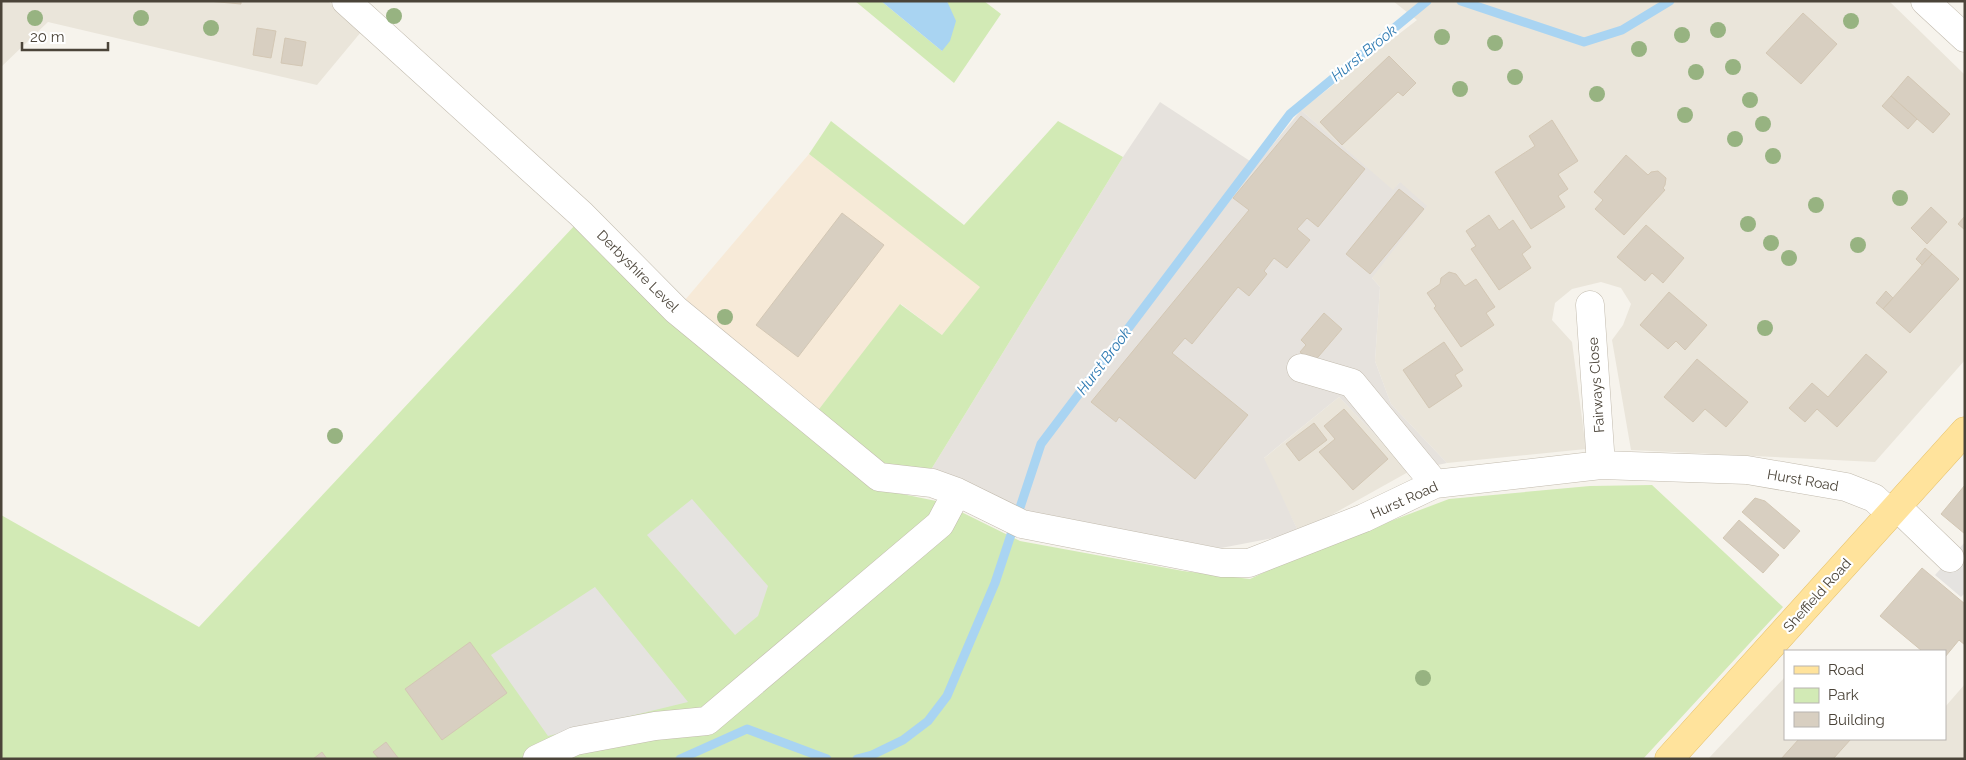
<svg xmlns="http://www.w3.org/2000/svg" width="1966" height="760" font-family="Raleway,sans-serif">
	<rect width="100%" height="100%" fill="#f6f3ec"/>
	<!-- residential -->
	<path fill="#eae5da" d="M1,1H328L361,32L317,85L48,22L1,67Z
		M1393,1H1889L1965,75V360L1875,462L1631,450L1612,340L1623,325L1631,304L1621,288L1601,282L1572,289L1555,303L1552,320L1572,342L1586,449L1447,463L1391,404L1375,361L1380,287L1372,278L1400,182L1393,191L1301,110L1417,20Z
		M1339,397L1410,471L1299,533L1263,459Z
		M1785,677V739H1945V707L1965,684V759H1708Z"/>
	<!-- commercial -->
	<path fill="#f7ead8" d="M809,154L981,287L942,335L901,304L816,413L685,300Z"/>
	<!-- industrial -->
	<path fill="#e6e2dd" d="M1160,102L1256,165L1301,110L1393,190L1400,182L1427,206L1372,278L1380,287L1375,361L1391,404L1447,463L1410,471L1339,397L1264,458L1299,533L1221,548L1023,512L932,468L1123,157Z"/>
	<!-- green -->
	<path fill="#d2eab5" d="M855,1H881L942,51L948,3L947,1H984L1001,14L954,83Z
		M831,121L964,225L1058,121L1123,157L932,468L889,472L816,413L900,304L942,335L980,287L809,154Z
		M576,224L873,488L941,502L1020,541L1183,571L1250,579L1301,555L1449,499L1590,486L1652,485L1783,607L1643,759H1V515L199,627Z"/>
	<!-- parking -->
	<path fill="#e5e3e0" d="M692,499L768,586L758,616L735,635L647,535Z
		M1965,542V593L1961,597L1935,575Z
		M595,587L688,702L548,736L491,655Z"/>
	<!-- water -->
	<path fill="#a9d4f2" d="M881,1H947L956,21L950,41L942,51Z"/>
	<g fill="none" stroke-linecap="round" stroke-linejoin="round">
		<!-- stream -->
		<path stroke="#a9d4f2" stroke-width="9" d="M1461,1L1584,42L1622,30L1670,1
			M680,759L747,729L827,759
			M857,759L872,755L903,740L928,721L947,696L995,583L1041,444L1290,114L1427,1"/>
	</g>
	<!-- building -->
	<path fill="#d8cfc1" stroke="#d3c7b4" d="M208,1H241V4Z
		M1803,13L1837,44L1801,84L1766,53Z
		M257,28L276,31L271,58L253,55Z
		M285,38L306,42L302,66L281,63Z
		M1389,56L1416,83L1403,96L1398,92L1342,145L1320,122Z
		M1908,76L1950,114L1933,133L1891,96Z
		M1891,96L1917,119L1908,129L1882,106Z
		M1301,116L1365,169L1318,227L1307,218L1297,229L1310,240L1287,268L1274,258L1264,271L1267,274L1249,296L1238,287L1192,344L1185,338L1172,353L1248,415L1195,479L1119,417L1116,422L1091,402L1249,210L1233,198Z
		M1552,120L1578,161L1558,174L1568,189L1558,196L1565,207L1531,229L1495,172L1535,146L1529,136Z
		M1626,155L1648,175L1651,172L1658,171L1666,178L1665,185L1663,188L1665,190L1624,235L1595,209L1603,200L1594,192Z
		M1399,189L1424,209L1370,274L1346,254Z
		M1931,207L1947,222L1927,244L1911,228Z
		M842,213L884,245L798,357L756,325Z
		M1489,215L1499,230L1513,220L1531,247L1522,254L1531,268L1499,290L1471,249L1476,246L1466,231Z
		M1965,216V230L1958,224Z
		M1646,225L1684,258L1663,283L1652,273L1645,281L1617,257Z
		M1925,248L1932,254L1922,265L1916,259Z
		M1932,254L1959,279L1910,333L1883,309Z
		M1449,272L1456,274L1465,286L1476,279L1495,307L1486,313L1494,325L1461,347L1434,308L1436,306L1427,293L1440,284L1441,278Z
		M1886,291L1893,298L1883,309L1876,303Z
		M1669,292L1707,325L1685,350L1676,341L1668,349L1640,325Z
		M1324,313L1342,329L1313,363L1300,352L1306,345L1301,340Z
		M1444,342L1463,370L1455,375L1462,386L1429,408L1403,370Z
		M1866,354L1887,372L1837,427L1817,409L1805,422L1789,408L1812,383L1828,397Z
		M1697,359L1748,402L1726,427L1705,409L1693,422L1664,397Z
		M1344,409L1388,459L1353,490L1319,452L1335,439L1324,426Z
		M1314,423L1327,440L1299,461L1286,444Z
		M1965,485V534L1941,514Z
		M1755,498L1765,501L1800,531L1784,549L1742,512Z
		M1739,520L1779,555L1763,573L1723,538Z
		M1922,568L1965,604V645L1959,640L1945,657V651H1922L1880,616Z
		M470,642L507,693L442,740L405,689Z
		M1799,739H1851L1833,759H1781Z
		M386,742L392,750L399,759H379L373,752Z
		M322,752L327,759H313Z"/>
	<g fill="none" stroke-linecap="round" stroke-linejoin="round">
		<defs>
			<path id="minor" d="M346,1L581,214L676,310L879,477L932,483L957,492L1022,524L1222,563H1249L1364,518L1435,484L1601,465L1747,470L1846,487L1874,498L1890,513
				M1925,1L1965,38
				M1590,305L1601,465
				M1301,368L1352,383L1435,484
				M1896,506L1950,558
				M537,759L575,741L655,726L707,721L940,524L957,492"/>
			<path id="major" d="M1669,759L1965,431"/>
		</defs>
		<!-- minor casing -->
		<use href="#minor" stroke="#c2bbae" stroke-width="29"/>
		<!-- major casing -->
		<use href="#major" stroke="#e6c16a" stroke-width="29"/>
		<!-- minor -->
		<use href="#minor" stroke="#fff" stroke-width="28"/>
		<!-- major -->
		<use href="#major" stroke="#ffe39c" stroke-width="28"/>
	</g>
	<!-- trees -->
	<g fill="#97b381">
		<circle cx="394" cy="16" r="8"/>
		<circle cx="35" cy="18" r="8"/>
		<circle cx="141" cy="18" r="8"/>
		<circle cx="1851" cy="21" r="8"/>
		<circle cx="211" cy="28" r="8"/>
		<circle cx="1718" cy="30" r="8"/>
		<circle cx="1682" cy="35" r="8"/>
		<circle cx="1442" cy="37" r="8"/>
		<circle cx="1495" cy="43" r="8"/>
		<circle cx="1639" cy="49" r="8"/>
		<circle cx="1733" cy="67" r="8"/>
		<circle cx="1696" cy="72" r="8"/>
		<circle cx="1515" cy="77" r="8"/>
		<circle cx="1460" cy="89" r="8"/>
		<circle cx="1597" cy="94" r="8"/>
		<circle cx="1750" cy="100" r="8"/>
		<circle cx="1685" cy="115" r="8"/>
		<circle cx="1763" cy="124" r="8"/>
		<circle cx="1735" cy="139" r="8"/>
		<circle cx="1773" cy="156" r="8"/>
		<circle cx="1900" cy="198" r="8"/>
		<circle cx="1816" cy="205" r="8"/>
		<circle cx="1748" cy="224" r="8"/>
		<circle cx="1771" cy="243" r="8"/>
		<circle cx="1858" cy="245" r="8"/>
		<circle cx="1789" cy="258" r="8"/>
		<circle cx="725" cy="317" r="8"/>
		<circle cx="1765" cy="328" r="8"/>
		<circle cx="335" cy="436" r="8"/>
		<circle cx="1423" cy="678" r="8"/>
	</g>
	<g text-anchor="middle" stroke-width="4.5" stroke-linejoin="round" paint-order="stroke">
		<!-- street labels -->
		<g font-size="14" fill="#4b4439" stroke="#fff">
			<text transform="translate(638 271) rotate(45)" y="5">Derbyshire Level</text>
			<text transform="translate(1596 385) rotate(-94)" y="5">Fairways Close</text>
			<text transform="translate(1803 480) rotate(10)" y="5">Hurst Road</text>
			<text transform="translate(1404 500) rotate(-24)" y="5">Hurst Road</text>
			<text transform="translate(1817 595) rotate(-48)" y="5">Sheffield Road</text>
		</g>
		<!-- water labels -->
		<g font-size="15" font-style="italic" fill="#2e7ab2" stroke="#fff">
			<text transform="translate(1364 53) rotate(-39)" y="5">Hurst Brook</text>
			<text transform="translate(1104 361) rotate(-53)" y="5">Hurst Brook</text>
		</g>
	</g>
	<!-- border -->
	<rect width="1966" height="760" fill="none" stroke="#4b4439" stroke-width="5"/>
	<!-- legend -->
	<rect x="1784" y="650" width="162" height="90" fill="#ffffff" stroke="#b7b4b0"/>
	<rect x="1794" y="666" width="25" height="8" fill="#ffe39c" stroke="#b7b4b0"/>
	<text x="1828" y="675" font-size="15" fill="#4b4439">Road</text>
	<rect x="1794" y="688" width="25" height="15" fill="#d2eab5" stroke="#b7b4b0"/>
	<text x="1828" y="700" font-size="15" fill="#4b4439">Park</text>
	<rect x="1794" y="712" width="25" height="15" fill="#d8cfc1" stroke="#b7b4b0"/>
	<text x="1828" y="725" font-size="15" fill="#4b4439">Building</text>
	<!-- scale -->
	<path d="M22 42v8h86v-8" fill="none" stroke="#4b4439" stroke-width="2.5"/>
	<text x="30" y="42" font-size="15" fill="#4b4439" stroke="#ffffff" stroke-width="4" paint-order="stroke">20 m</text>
</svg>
